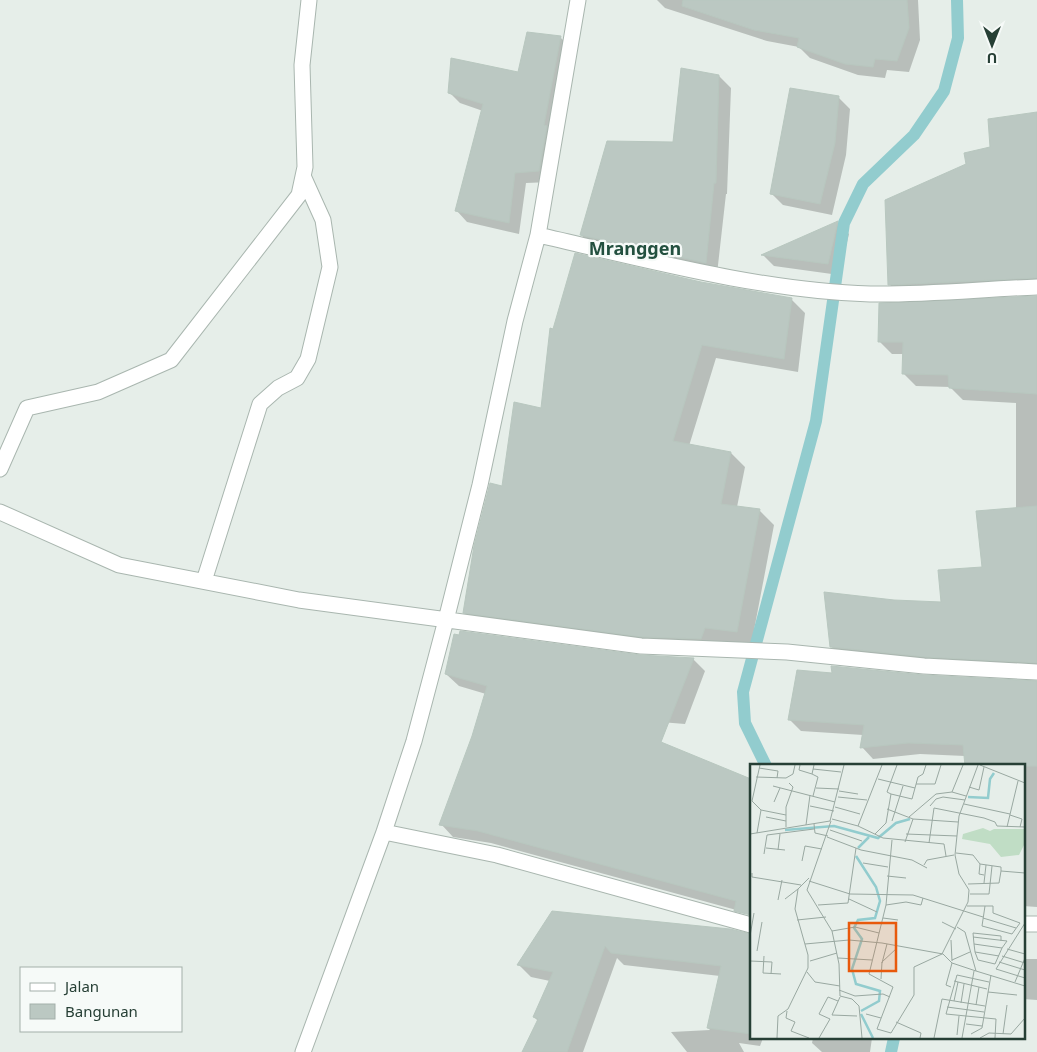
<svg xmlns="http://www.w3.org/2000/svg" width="1037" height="1052" font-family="'Noto Sans',sans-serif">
	<rect width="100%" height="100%" fill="#e6eee9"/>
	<!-- shadow -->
	<path fill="#0003" d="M657,0H918L920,40L909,72L887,70L885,78L858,75L810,58L799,47L767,41L665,8Z
		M560,37L571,48L550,182L526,183L519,234L467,222L457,211L483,111L460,103L449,92L519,74Z
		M719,76L731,88L727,194H726L717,274L593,246L581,235L674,143Z
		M838,97L850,109L846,155L832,215L783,205L772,194Z
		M1037,113V290L902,296L889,284L967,165Z
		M837,223L849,234L839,275L774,266L763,255Z
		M701,283L791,299L805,313L798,372L716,358L689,446L731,453L745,467L737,507L760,511L774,525L751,646L715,653L478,626L464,612L503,487L542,409L554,330Z
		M1037,298V675L843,659L831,646L894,602L942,604L984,568L1016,509V403L963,400L950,387L916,386L904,374V354H892L880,342Z
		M640,657L693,659L705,671L685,724L599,717L751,914L491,843L453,837L441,824L474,736L486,694L459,686L446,674Z
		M833,675L1037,681V907L1023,906V766L965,756L920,754L873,759L862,747L863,735L801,731L789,719Z
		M553,913L751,935V1038H763L760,1046L739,1043L744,1052H687L671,1032L710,1030L708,1028L720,976L624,965L617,958L583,1052H523L538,1021L534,1017L550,981L531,977L519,965Z
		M1023,959H1037V1000L1023,999Z
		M813,1038H872L870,1052H822L812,1043Z"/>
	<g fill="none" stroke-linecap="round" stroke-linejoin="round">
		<!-- stream -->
		<path stroke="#92ccce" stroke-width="12" d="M766,766L745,723L743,692L816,421L844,223L863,184L914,135L944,91L958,38L957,0
			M891,1052L894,1038"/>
	</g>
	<!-- building -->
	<path fill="#bbc8c2" stroke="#b8c7bf" d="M683,0H907L909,28L897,61L875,59L873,67L845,64L797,47L799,38L754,30L682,6Z
		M527,32L561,36L544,125L547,126L539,171L515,173L509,223L455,211L483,104L448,93L451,58L518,72Z
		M681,68L719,75L716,183H714L706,263L580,235L607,141L673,142Z
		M790,88L839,96L835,143L820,204L770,194Z
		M1037,112V278L888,285L885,200L966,164L964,153L990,147L988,119Z
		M838,221L828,264L761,255Z
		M575,253L701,282L792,298L784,359L702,345L673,441L731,452L721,504L760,509L737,632L705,628L701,639L642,637L463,613L474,546L490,483L502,486L514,402L541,408L550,328L553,329Z
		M1037,296V394L949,388L948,375L902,374L903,342H878L879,303Z
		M1037,506V663L925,657L830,647L824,592L894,600L941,602L938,570L982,567L976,511Z
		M460,631L640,655L694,658L661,742L751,779V915L734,911L736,901L478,831L439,825L472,736L487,686L445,674L454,634L459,635Z
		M831,666L923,675L1037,681V766H965L963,745L908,743L860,748L864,725L788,720L797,670L832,673Z
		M552,911L730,929L751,934V1034L707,1028L721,966L611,953L605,946L567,1052H522L538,1019L533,1017L553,972L517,965Z"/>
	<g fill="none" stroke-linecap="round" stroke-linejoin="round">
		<defs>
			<path id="minor" d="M538,235C644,259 761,291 870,294C925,295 982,289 1037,287
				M0,469L27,408L98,392L171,360L299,195L305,167L302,65L309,0
				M0,512L119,565L299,600L641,646L787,652L924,666L1037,672
				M204,581L260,404L278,388L297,378L308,359L330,267L323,220L304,178
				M384,832L497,855L751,925
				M1023,924H1037
				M303,1052L384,832L414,741L446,620L480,485L515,321L538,235L578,0"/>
		</defs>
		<!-- minor casing -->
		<use href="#minor" stroke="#a9b6af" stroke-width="17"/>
		<!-- minor -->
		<use href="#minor" stroke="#fff" stroke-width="15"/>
	</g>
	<g text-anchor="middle" stroke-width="4.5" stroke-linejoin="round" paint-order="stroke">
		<!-- quarter labels -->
		<g font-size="18" font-weight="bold" fill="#23503f" stroke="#f6faf8">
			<text x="635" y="255">Mranggen</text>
		</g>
	</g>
	<!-- overview -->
	<g transform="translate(750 764)">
		<rect width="275" height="275" fill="#e6eee9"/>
		<path d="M233,64L240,67L244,65H275V79L269,91L251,93L240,80L212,75L213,70Z" fill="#c0ddc5"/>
		<path fill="none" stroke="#92ccce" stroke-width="2.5" d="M218,33L238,34L240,15L244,9M35,66L84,62L128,74L146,59L160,55M108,84L119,73M106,92L126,123L130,137L125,154L108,156L104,164L112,175L102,205L106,220L130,227L129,237L111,247M111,250L123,274"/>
		<path fill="none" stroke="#99a8a1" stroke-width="1" d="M10,1L2,37L11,46L36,51M50,1L49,6L62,10M230,1L275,19M9,4L28,7L27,14M63,5L91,8M6,13L36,14L43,10L45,1M128,15L165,24M166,20H185L191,1M23,22L85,38M219,23L229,26L234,3M66,24L89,25M89,27L108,30M202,28L213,1M141,30L162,35L168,13L173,10L176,1M63,32L68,13L62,10L64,1M88,33L117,36M24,38L30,24M214,40L260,50M60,42L84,47M180,42L186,35L193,33L215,36M85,43L110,50M137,45L163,55L208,58M260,51L272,55L270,63M16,53L36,57M159,53L186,30L202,28L216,32M82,55L108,62L133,74L194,80L196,92M81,57L57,126L82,167L89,200L90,232L102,235L109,242L112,274M142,57L153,22M64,60L65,69L78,72M56,61L60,31M108,62L132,1M36,63V43L43,23L39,19M257,63L268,17M80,66L112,77M7,69L11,46M0,70L80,57L94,1M125,70L136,59L141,30L137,28L147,1M156,70L207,72M17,71L64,65M77,73L111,86L162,96L177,104M142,76L136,141L119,210L143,223L127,265L141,269L164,231V203L192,190L218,138L219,126L209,110L205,91L209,52L228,1M155,78L163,55M179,79L184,44L234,54L245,58L247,62L275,63M16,84L35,86M28,86L30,70M206,89L223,91L230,100L251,103V107M14,90L17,71M52,97L55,82L72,85M113,99L138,103M230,100L229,110L234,111M174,101L177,96L204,91M2,109V113L51,121M137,112L156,114M59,117L100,130L163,131L233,153M234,119L236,101M218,120L249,119L251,107L275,109M220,130H239L242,102M35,135L48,125M99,135L127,148M28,136L32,116M68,141L98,139L106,84M136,141L156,138L171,141L173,134M217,142H243V149L270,159L262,170L232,162L235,142M133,154L148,156M233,154L266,164M47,156L76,153M192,158L206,165M275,159L246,205L275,214M207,163L215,168L226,207L275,222M82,167L105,163L129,169M0,172L4,149M223,173L257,177L252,184M201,176L202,197M55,180L99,176L132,179L193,190L202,199L226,207M224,180L252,184L245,200L228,196L225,188L224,180L223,169L251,172V177M257,185L275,190M7,187L12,158M225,188L249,192M14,192L13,209L31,210M252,192L275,199M88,194L122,196M202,196L220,188M0,197L22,198L21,210M60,197L87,189M249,198L275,206M132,199L137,180M57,208L65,218L90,222M131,215L132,198L147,184M204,217L237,225M239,218L207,211L196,250L246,255L245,274M265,218L275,194M201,223L196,221L202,199M89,226L105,232L133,230L140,233M238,228L267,231M90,233L82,251L107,252M204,237L208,218M211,239L214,220M226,241L229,223M197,243L234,248M37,247L36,254L45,258L41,267L59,274M116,250L131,254M80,255L69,250L78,233L88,237M146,258L171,269L170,274M216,260L232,262M221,270L232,264L241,211M253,270L257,241M207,271L209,252M27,274L28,252L38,245L58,204V191L45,145L48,125L59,114M69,274L80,255M184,274L192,235L235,242M212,274L224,207M230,274L239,269L261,270L275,254"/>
		<path fill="#e8590c" fill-opacity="0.15" stroke="#e8590c" stroke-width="2.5" d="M99,159H146V207H99Z"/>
		<rect width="275" height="275" fill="none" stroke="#263f35" stroke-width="2.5"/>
	</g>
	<!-- legend -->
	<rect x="20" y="967" width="162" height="65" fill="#f6faf8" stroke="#a3afaa"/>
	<rect x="30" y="983" width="25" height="8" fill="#ffffff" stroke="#a3afaa"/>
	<text x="65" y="992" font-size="15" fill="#263f35">Jalan</text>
	<rect x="30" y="1004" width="25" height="15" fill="#bbc8c2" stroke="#a3afaa"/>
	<text x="65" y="1017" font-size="15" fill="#263f35">Bangunan</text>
	<!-- north arrow -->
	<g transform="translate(992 45) rotate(180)" stroke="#f6faf8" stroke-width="4" paint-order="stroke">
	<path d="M0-4L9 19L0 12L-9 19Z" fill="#263f35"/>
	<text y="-8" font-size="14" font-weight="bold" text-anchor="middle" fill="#263f35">U</text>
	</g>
</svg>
